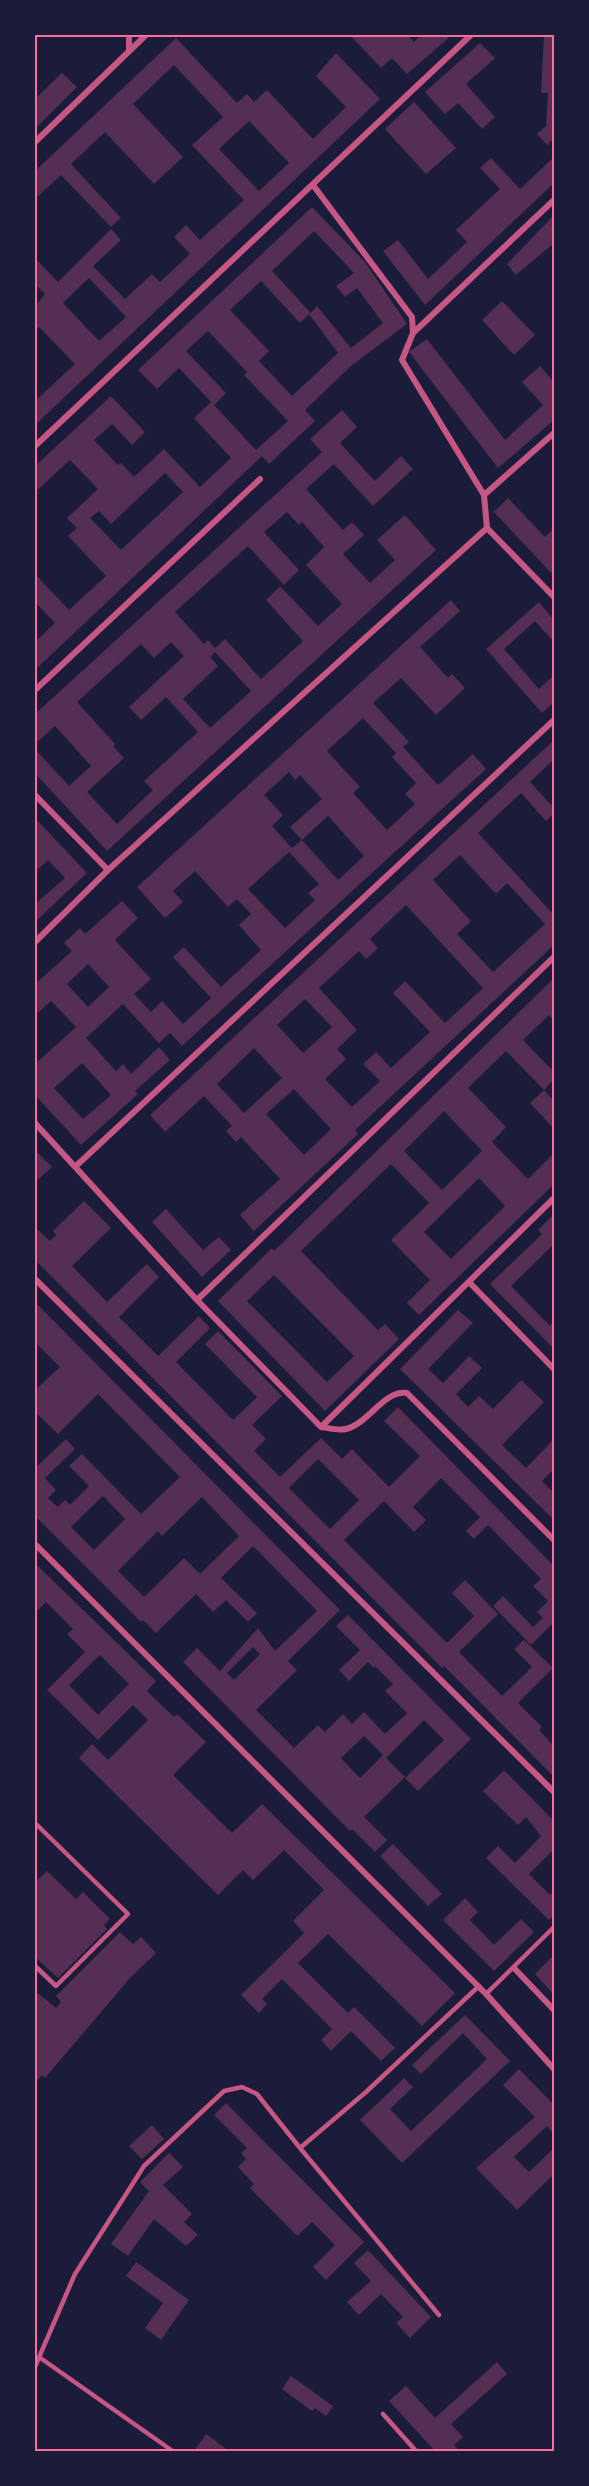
<svg xmlns="http://www.w3.org/2000/svg" width="589" height="2486" font-family="Inter,sans-serif">
	<rect width="100%" height="100%" fill="#1b1b3a"/>
	<!-- building -->
	<path fill="#542f53" fill-rule="evenodd" d="M349,34H407L414,42L422,34H453L407,74L392,58L381,68Z
		M544,34H554V138L547,145L537,134L546,126L548,93H541Z
		M176,38L237,103L247,94L254,102L267,90L313,139L346,107L316,76L336,53L380,99L34,426V402L75,364L39,327L34,331V308L45,294L34,283V257L58,282L111,229L121,240L93,266L125,299L152,274L160,282L190,254L174,237L186,225L200,240L244,200L192,145L223,117L174,65L133,104L183,157L154,184L105,132L71,164L121,218L111,227L61,175L34,200V172ZM249,121L289,163L259,191L219,149ZM89,278L126,317L99,341L63,303Z
		M480,43L495,58L466,84L495,117L482,129L458,103L445,114L425,92Z
		M62,73L77,87L34,130V100Z
		M414,102L456,148L426,174L385,129Z
		M554,157V183L425,305L383,251L398,240L428,279L467,242L456,230L500,189L480,168L491,158L520,189Z
		M312,207L365,262L407,324L351,366L305,410L315,421L269,464L262,456L36,669L34,643L55,623L34,601V573L69,610L106,576L68,536L77,528L67,518L98,489L70,460L34,493V467L111,396L145,432L132,445L112,424L94,440L118,465L121,463L134,477L164,449L200,487L231,458L194,418L211,402L179,368L157,389L138,370ZM314,231L354,273L336,286L345,297L357,288L383,323L351,348L317,306L311,313L272,271ZM261,281L300,323L309,314L338,353L292,396L259,361L269,351L230,310ZM208,331L247,372L244,375L288,421L256,450L214,405L226,393L186,351ZM165,473L183,492L121,550L90,518L99,511L111,524Z
		M554,215V243L516,275L507,264Z
		M502,301L535,335L514,355L482,320Z
		M427,339L505,440L543,405L522,382L540,366L554,382V420L498,468L409,352Z
		M342,410L357,427L340,443L375,481L401,456L413,469L373,506L334,464L306,489L343,530L352,522L364,535L343,554L370,583L395,560L377,540L405,515L436,550L107,851L34,772V748L69,786L91,766L55,726L34,745V715L322,452L310,439ZM287,512L299,525L302,522L324,547L306,565L342,604L318,626L280,586L266,600L303,641L261,679L225,639L215,648L208,640L204,644L175,612L248,546L284,585L299,570L264,532ZM171,642L184,656L129,707L141,720L166,697L198,732L144,781L153,790L117,824L87,792L124,758L113,746L115,744L77,702L141,644L154,658ZM215,652L251,691L210,728L183,699L218,666L210,657Z
		M508,498L545,537L554,528V576L494,512Z
		M451,600L460,611L420,647L448,678L452,674L465,688L436,715L401,678L373,703L409,742L403,747L438,785L473,754L486,769L182,1046L170,1033L159,1043L123,1004L86,1038L116,1071L123,1064L131,1074L159,1047L170,1060L135,1091L138,1094L81,1145L34,1094V1065L76,1027L51,1001L34,1016V985L72,951L64,943L80,928L85,934L122,901L138,918L115,940L151,979L134,994L151,1012L162,1001L183,1024L211,998L173,957L184,947L221,987L261,950L239,925L251,914L237,899L228,907L195,871L173,891L183,902L165,918L137,887ZM363,718L396,753L392,757L416,783L405,794L415,804L387,830L353,793L360,787L327,751ZM289,772L295,780L300,775L322,799L290,827L302,840L328,816L364,856L338,880L302,840L292,848L272,826L283,815L264,795ZM289,852L319,884L308,893L315,900L285,928L248,889ZM88,964L109,987L88,1007L67,984ZM82,1063L111,1095L83,1119L54,1088Z
		M539,602L554,620V642L535,621L504,649L539,689L554,675V702L542,713L486,649Z
		M554,740V759L530,782L554,808V814L546,821L521,793L478,833L554,915V945L355,1130L358,1134L254,1231L240,1215L280,1179L241,1137L236,1142L226,1131L232,1126L204,1096L165,1132L150,1115ZM460,855L496,894L507,883L545,924L493,972L457,934L471,921L433,880ZM406,905L483,988L445,1023L405,981L393,993L430,1032L391,1068L376,1052L363,1064L380,1081L352,1107L325,1079L346,1059L337,1049L357,1030L319,988L359,951L366,959L378,948L370,939ZM305,999L332,1027L303,1053L277,1025ZM254,1048L282,1078L244,1113L217,1084ZM294,1089L331,1129L304,1155L266,1114Z
		M34,817L87,873L34,923V905L65,878L48,860L34,873Z
		M554,978V1021L549,1015L523,1040L554,1072V1079L544,1090L506,1051L468,1088L506,1127L492,1142L528,1179L554,1153V1184L419,1315L407,1303L430,1280L391,1240L429,1203L391,1164L301,1251L378,1330L385,1324L399,1339L325,1411L218,1301L272,1248L274,1251ZM444,1111L482,1151L442,1190L404,1151ZM479,1178L505,1206L451,1259L424,1232ZM274,1275L354,1356L327,1382L247,1301Z
		M544,1090L554,1101V1129L530,1103Z
		M34,1149L52,1167L34,1183Z
		M84,1201L111,1228L72,1266L107,1302L147,1264L159,1277L119,1317L158,1356L199,1316L210,1328L176,1362L233,1420L257,1397L205,1344L218,1331L282,1396L252,1425L266,1439L254,1451L280,1477L321,1438L342,1459L352,1449L389,1487L420,1456L384,1421L398,1407L554,1566V1622L531,1645L493,1606L503,1596L533,1627L543,1618L537,1612L548,1601L533,1586L541,1579L488,1525L474,1539L466,1531L480,1517L441,1478L413,1507L426,1520L414,1532L384,1501L344,1540L447,1643L474,1616L452,1593L465,1580L498,1614L459,1652L502,1696L532,1667L514,1649L524,1640L553,1668L518,1703L542,1727L539,1730L554,1746V1777L444,1666L442,1668L34,1259V1226L50,1241L56,1235L53,1231ZM318,1459L359,1500L330,1529L289,1488Z
		M166,1209L203,1250L219,1237L231,1250L202,1277L152,1222Z
		M554,1214V1247L553,1245L511,1286L550,1326L554,1321V1349L490,1284L542,1234L538,1230Z
		M34,1301L340,1610L288,1661L297,1670L256,1710L294,1748L318,1725L325,1732L343,1714L352,1724L364,1712L385,1734L407,1713L385,1691L393,1684L375,1666L374,1668L368,1662L349,1681L339,1670L360,1650L336,1626L348,1615L471,1739L418,1791L405,1778L444,1740L424,1720L386,1758L405,1777L364,1817L387,1840L375,1852L352,1829L350,1831L183,1662L197,1648L220,1671L258,1628L275,1651L317,1611L253,1546L221,1578L257,1613L248,1622L226,1600L213,1612L196,1594L156,1633L143,1620L141,1622L34,1515V1469L66,1439L75,1449L45,1478L56,1490L48,1498L58,1507L65,1500L70,1505L89,1486L69,1466L82,1454L141,1514L180,1477L98,1394L58,1434L34,1411V1391L60,1367L34,1341ZM103,1496L125,1519L94,1550L71,1527ZM202,1497L239,1536L200,1574L184,1558L144,1597L118,1571L158,1531L162,1536ZM253,1647L260,1654L234,1680L227,1673ZM364,1736L383,1755L360,1778L341,1758Z
		M458,1310L473,1323L428,1369L443,1383L469,1356L482,1368L456,1394L468,1407L479,1396L493,1409L521,1380L544,1402L502,1445L526,1468L554,1439V1469L542,1481L554,1493V1520L400,1369Z
		M34,1562L156,1681L147,1691L174,1717L177,1714L206,1742L173,1775L232,1833L262,1804L455,1993L422,2026L328,1934L298,1963L348,2013L354,2007L395,2048L381,2061L351,2031L331,2051L321,2040L332,2029L282,1979L262,1999L267,2004L259,2013L241,1995L304,1933L293,1921L324,1890L284,1850L253,1880L243,1870L218,1895L79,1758L92,1744L108,1760L148,1720L133,1705L98,1740L47,1690L85,1652L67,1634L73,1629L46,1602L34,1614ZM100,1655L129,1684L98,1715L69,1685Z
		M504,1770L554,1821V1849L529,1874L550,1895L554,1890V1915L549,1920L486,1858L498,1846L515,1863L541,1836L526,1817L518,1825L483,1791Z
		M393,1844L442,1894L428,1906L380,1856Z
		M47,1871L76,1899L83,1892L110,1919L104,1925L107,1929L58,1978L34,1956V1883Z
		M465,1898L478,1912L470,1920L494,1945L521,1919L534,1932L494,1971L443,1920Z
		M120,1932L133,1944L141,1937L156,1953L130,1978L45,2078L42,2075L34,2084V1990L56,2008L61,2002L56,1996Z
		M554,1955V1995L535,1974Z
		M465,2015L510,2061L402,2163L360,2120L404,2078L413,2087L390,2109L411,2131L487,2059L463,2033L421,2074L412,2065Z
		M519,2069L554,2105V2134L547,2126L514,2157L529,2172L554,2148V2174L517,2210L476,2168L535,2117L503,2085Z
		M226,2103L364,2242L326,2280L313,2267L335,2245L312,2222L297,2236L250,2188L254,2184L238,2167L246,2159L241,2153L247,2148L214,2115Z
		M152,2125L164,2139L142,2159L129,2146Z
		M169,2153L183,2167L163,2185L192,2214L184,2222L198,2235L186,2246L154,2219L128,2256L111,2244L149,2191L140,2182Z
		M368,2250L431,2317L410,2338L396,2323L403,2317L381,2294L359,2315L347,2302L371,2281L354,2263Z
		M136,2262L189,2300L161,2340L145,2328L163,2303L126,2276Z
		M497,2362L507,2374L451,2424L463,2437L454,2445L460,2451H435L389,2401L406,2386L435,2418Z
		M291,2376L333,2406L326,2416L315,2408L312,2411L282,2389Z
		M206,2434L229,2451H197L195,2450Z"/>
	<g fill="none" stroke-linecap="round" stroke-linejoin="round">
		<!-- service -->
		<path stroke="#c65784" stroke-width="4.5" d="M34,1822L128,1914L56,1986L34,1965
			M486,1994L554,1927
			M300,2148L439,2315
			M39,2357L174,2452
			M34,2369L75,2274L144,2166L224,2091L242,2087L257,2094L300,2148L366,2092L479,1986
			M383,2414L417,2452"/>
		<!-- minor -->
		<path stroke="#c65784" stroke-width="6" d="M129,51V34
			M34,143L147,34
			M313,185L412,317L413,333L402,360L484,495L487,528L554,597
			M413,333L554,200
			M34,447L472,34
			M484,495L554,433
			M34,691L260,479
			M34,794L108,870
			M34,943L108,870L487,528
			M34,1122L197,1300L321,1427C328,1428 339,1431 346,1429C368,1424 385,1389 407,1393L554,1540
			M76,1166L554,720
			M34,1278L554,1792
			M470,1283L554,1369
			M197,1300L554,957
			M321,1427L554,1198
			M34,1543L486,1994L554,2069
			M514,1968L554,2010"/>
	</g>
	<!-- border -->
	<rect width="589" height="2486" fill="none" stroke="#1b1b3a" stroke-width="72"/>
	<rect x="36" y="36" width="517" height="2414" fill="none" stroke="#ff6b9d" stroke-width="2"/>
</svg>
